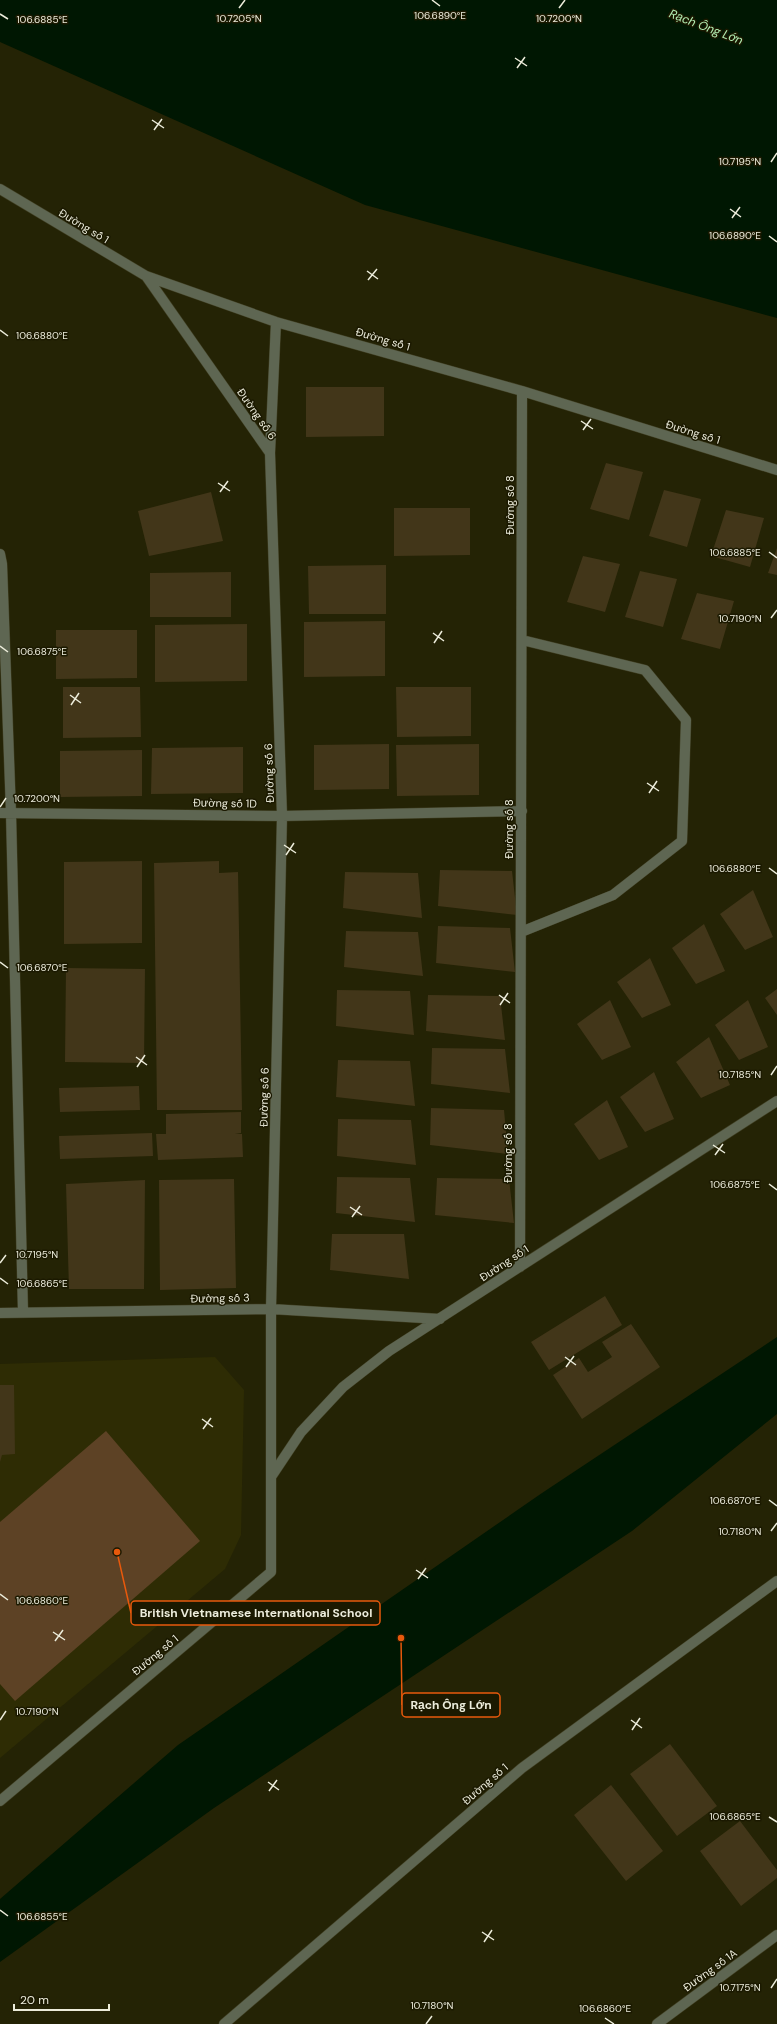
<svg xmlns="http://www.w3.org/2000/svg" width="777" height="2024" font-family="'DM Sans',sans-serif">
	<rect width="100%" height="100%" fill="#242305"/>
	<!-- built -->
	<path fill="#2e2c04" d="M215,1357L244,1390L241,1535L225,1569L0,1758V1364Z"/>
	<!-- green -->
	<path fill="#5d4225" d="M106,1431L200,1541L15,1701L0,1684V1522Z"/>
	<!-- water -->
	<path fill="#001702" d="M0,0H777V318L365,205L0,42Z
		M777,1337V1414L632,1531L214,1808L0,1962V1899L178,1745L542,1493Z"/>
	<!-- building -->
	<path fill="#423619" d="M306,387H384V436L306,437Z
		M606,463L643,472L629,520L590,509Z
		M664,490L701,499L687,547L649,536Z
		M211,492L223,541L149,556L138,511Z
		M394,508H470V555L394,556Z
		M726,510L764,518L750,567L711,556Z
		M777,548V575L768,573Z
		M583,556L620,564L605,612L567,602Z
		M386,565V614H309L308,566Z
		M640,571L677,579L663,627L625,617Z
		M231,572V617H150V573Z
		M697,593L734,601L720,649L681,639Z
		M385,621V676L304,677V622Z
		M247,624V681L155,682V625Z
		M56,630H137V678L56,679Z
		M63,687H140L141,737L63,738Z
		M396,687H471V736L397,737Z
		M389,744V789L314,790V745Z
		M479,744V795L397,796L396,745Z
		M243,747V793L151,794L152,748Z
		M142,750V796L60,797V751Z
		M142,861V943L64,944V862Z
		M219,861V873L238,872L242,1110H157L154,863Z
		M440,870L512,871L517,915L438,906Z
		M345,872L418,873L422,918L343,908Z
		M753,890L773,937L745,950L720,914Z
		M704,924L725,971L696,984L672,948Z
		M438,926L510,928L515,972L436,963Z
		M346,931L418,932L423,976L344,967Z
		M650,958L671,1005L642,1018L617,982Z
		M66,968L145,969L144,1063L65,1062Z
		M777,989V1015L765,998Z
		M337,990L410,991L414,1035L336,1026Z
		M428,995L500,996L505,1040L426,1031Z
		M610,1000L631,1047L602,1060L577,1024Z
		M748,1000L768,1047L739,1060L715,1025Z
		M709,1037L730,1085L701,1098L676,1062Z
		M432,1048L505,1049L510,1093L431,1084Z
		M338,1060L410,1061L415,1106L336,1097Z
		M654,1072L674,1119L645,1132L620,1097Z
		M139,1086L140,1110L60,1112L59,1088Z
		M607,1100L628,1147L599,1160L574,1124Z
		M431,1108L504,1110L508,1154L430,1145Z
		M241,1112V1133L235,1134H242L243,1157L158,1160L156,1134H166V1114Z
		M338,1119L411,1120L416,1165L337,1156Z
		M152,1133L153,1156L60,1159L59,1136Z
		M337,1177L410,1178L415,1222L336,1213Z
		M437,1178L509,1179L514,1223L435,1215Z
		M234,1179L236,1288L160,1290L159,1180Z
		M145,1180L144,1289H69L66,1184Z
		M332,1234H404L409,1279L330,1270Z
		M605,1296L622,1325L549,1370L531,1342Z
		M631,1324L660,1367L582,1419L553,1375L579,1358L588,1372L612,1357L602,1342Z
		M0,1385H14L15,1454L2,1455L0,1462Z
		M670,1744L717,1806L677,1836L630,1774Z
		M611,1785L663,1851L626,1881L574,1815Z
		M740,1821L777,1870V1878L741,1906L700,1851Z"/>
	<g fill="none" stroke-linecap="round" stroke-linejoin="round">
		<defs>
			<path id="minor" d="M0,189L146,276L276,322L522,391L777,470
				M270,453L276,322
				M0,554L2,564L11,813L23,1312
				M0,813L282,816L522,811
				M521,932L613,895L682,841L686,720L645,670L522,640
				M520,1267L522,391
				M0,1313L271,1309L440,1319
				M271,1477L301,1432L343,1387L389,1351L777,1101
				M0,1801L271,1572V1309L282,816L270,453L146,276
				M224,2024L522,1768L777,1581
				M657,2024L777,1935"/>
		</defs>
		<!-- minor casing -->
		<use href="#minor" stroke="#403f23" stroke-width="11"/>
		<!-- minor -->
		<use href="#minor" stroke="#5e6652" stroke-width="10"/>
	</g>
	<!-- ticks -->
	<path fill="none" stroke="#ececdb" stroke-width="1.5" d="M432,0L440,6M239,8L245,0M559,8L565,0M0,14L8,19M515,58L527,66M517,68L525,57M152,120L164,128M154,130L162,119M771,162L777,153M730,209L741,217M732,218L740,207M769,236L777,242M367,271L378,279M368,280L377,269M0,330L8,336M581,421L593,429M583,430L591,419M218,483L230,491M220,492L228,481M769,552L777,558M771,618L777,610M433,633L444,641M434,643L442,631M0,646L8,652M70,695L81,703M71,705L79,693M647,783L659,791M649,793L657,781M0,807L6,798M284,845L296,853M286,855L294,843M769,868L777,874M0,962L8,968M499,995L510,1003M500,1005L508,993M136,1057L147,1065M137,1067L145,1055M771,1075L777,1066M713,1145L725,1153M715,1155L723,1144M769,1184L777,1190M350,1207L362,1215M352,1217L360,1206M0,1263L6,1255M0,1278L8,1284M565,1357L576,1365M566,1367L574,1356M202,1419L213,1427M203,1429L211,1418M769,1500L777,1506M771,1531L777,1523M416,1570L428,1578M418,1579L426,1568M0,1594L8,1600M53,1632L65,1640M55,1641L63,1630M0,1720L6,1711M631,1720L642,1728M632,1730L640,1718M268,1782L279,1790M269,1791L277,1780M769,1817L777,1822M0,1910L8,1916M482,1932L494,1940M484,1942L492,1930M771,1988L777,1979M605,2018L614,2024M426,2024L432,2016"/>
	<g text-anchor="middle" stroke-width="3" stroke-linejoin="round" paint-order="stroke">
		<!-- street labels -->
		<g font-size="11" fill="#ececdb" stroke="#1b1900">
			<text transform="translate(84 226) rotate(31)" y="4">Đường số 1</text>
			<text transform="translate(383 339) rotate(16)" y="4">Đường số 1</text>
			<text transform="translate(257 414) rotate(55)" y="4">Đường số 6</text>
			<text transform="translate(693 432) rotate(17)" y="4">Đường số 1</text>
			<text transform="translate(510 505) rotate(-90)" y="4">Đường số 8</text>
			<text transform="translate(269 773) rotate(-92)" y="4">Đường số 6</text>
			<text transform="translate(225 803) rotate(1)" y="4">Đường số 1D</text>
			<text transform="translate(509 829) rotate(-90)" y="4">Đường số 8</text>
			<text transform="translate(264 1097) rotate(-89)" y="4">Đường số 6</text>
			<text transform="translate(508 1153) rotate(-90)" y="4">Đường số 8</text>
			<text transform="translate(504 1263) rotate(-33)" y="4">Đường số 1</text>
			<text transform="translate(220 1298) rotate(-1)" y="4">Đường số 3</text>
			<text transform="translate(155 1655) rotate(-40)" y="4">Đường số 1</text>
			<text transform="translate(485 1784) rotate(-41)" y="4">Đường số 1</text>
			<text transform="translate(710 1970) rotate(-36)" y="4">Đường số 1A</text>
		</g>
		<!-- water labels -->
		<g font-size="12" font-style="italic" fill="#b2efb4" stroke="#1b1900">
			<text transform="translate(706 27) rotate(21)" y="4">Rạch Ông Lớn</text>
		</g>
	</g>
	<g font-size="10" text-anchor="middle" fill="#ececdb" stroke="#1b1900" stroke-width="3" stroke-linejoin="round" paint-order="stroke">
		<text x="440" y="19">106.6890°E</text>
		<text x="239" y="22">10.7205°N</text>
		<text x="559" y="22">10.7200°N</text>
		<text x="42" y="23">106.6885°E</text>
		<text x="740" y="165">10.7195°N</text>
		<text x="735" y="239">106.6890°E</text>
		<text x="42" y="339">106.6880°E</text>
		<text x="735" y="556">106.6885°E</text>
		<text x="740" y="622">10.7190°N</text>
		<text x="42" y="655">106.6875°E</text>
		<text x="37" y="802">10.7200°N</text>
		<text x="735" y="872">106.6880°E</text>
		<text x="42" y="971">106.6870°E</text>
		<text x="740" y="1078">10.7185°N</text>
		<text x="735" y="1188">106.6875°E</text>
		<text x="37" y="1258">10.7195°N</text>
		<text x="42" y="1287">106.6865°E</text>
		<text x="735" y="1504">106.6870°E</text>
		<text x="740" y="1535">10.7180°N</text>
		<text x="42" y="1604">106.6860°E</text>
		<text x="37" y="1715">10.7190°N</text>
		<text x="735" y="1820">106.6865°E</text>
		<text x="42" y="1920">106.6855°E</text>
		<text x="740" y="1991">10.7175°N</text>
		<text x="432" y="2009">10.7180°N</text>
		<text x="605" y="2012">106.6860°E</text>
	</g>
	<!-- callouts -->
	<path fill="none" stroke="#e8590c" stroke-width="1.5" d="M117 1552L131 1613M401 1638L402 1705"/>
	<g fill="#e8590c" stroke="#1b1900" stroke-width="1.5">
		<circle cx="117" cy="1552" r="4"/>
		<circle cx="401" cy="1638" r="4"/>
	</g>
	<g fill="#1b1900" stroke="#e8590c" stroke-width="1.5">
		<rect x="131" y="1601" width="249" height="24" rx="4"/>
		<rect x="402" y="1693" width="98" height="24" rx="4"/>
	</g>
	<g font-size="12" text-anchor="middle" font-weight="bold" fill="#ececdb">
		<text x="256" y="1617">British Vietnamese International School</text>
		<text x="451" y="1709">Rạch Ông Lớn</text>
	</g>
	<!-- scale -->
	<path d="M14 2004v6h95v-6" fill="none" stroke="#ececdb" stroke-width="2"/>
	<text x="20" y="2004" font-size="12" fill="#ececdb" stroke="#1b1900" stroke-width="3" paint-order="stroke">20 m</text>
</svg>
